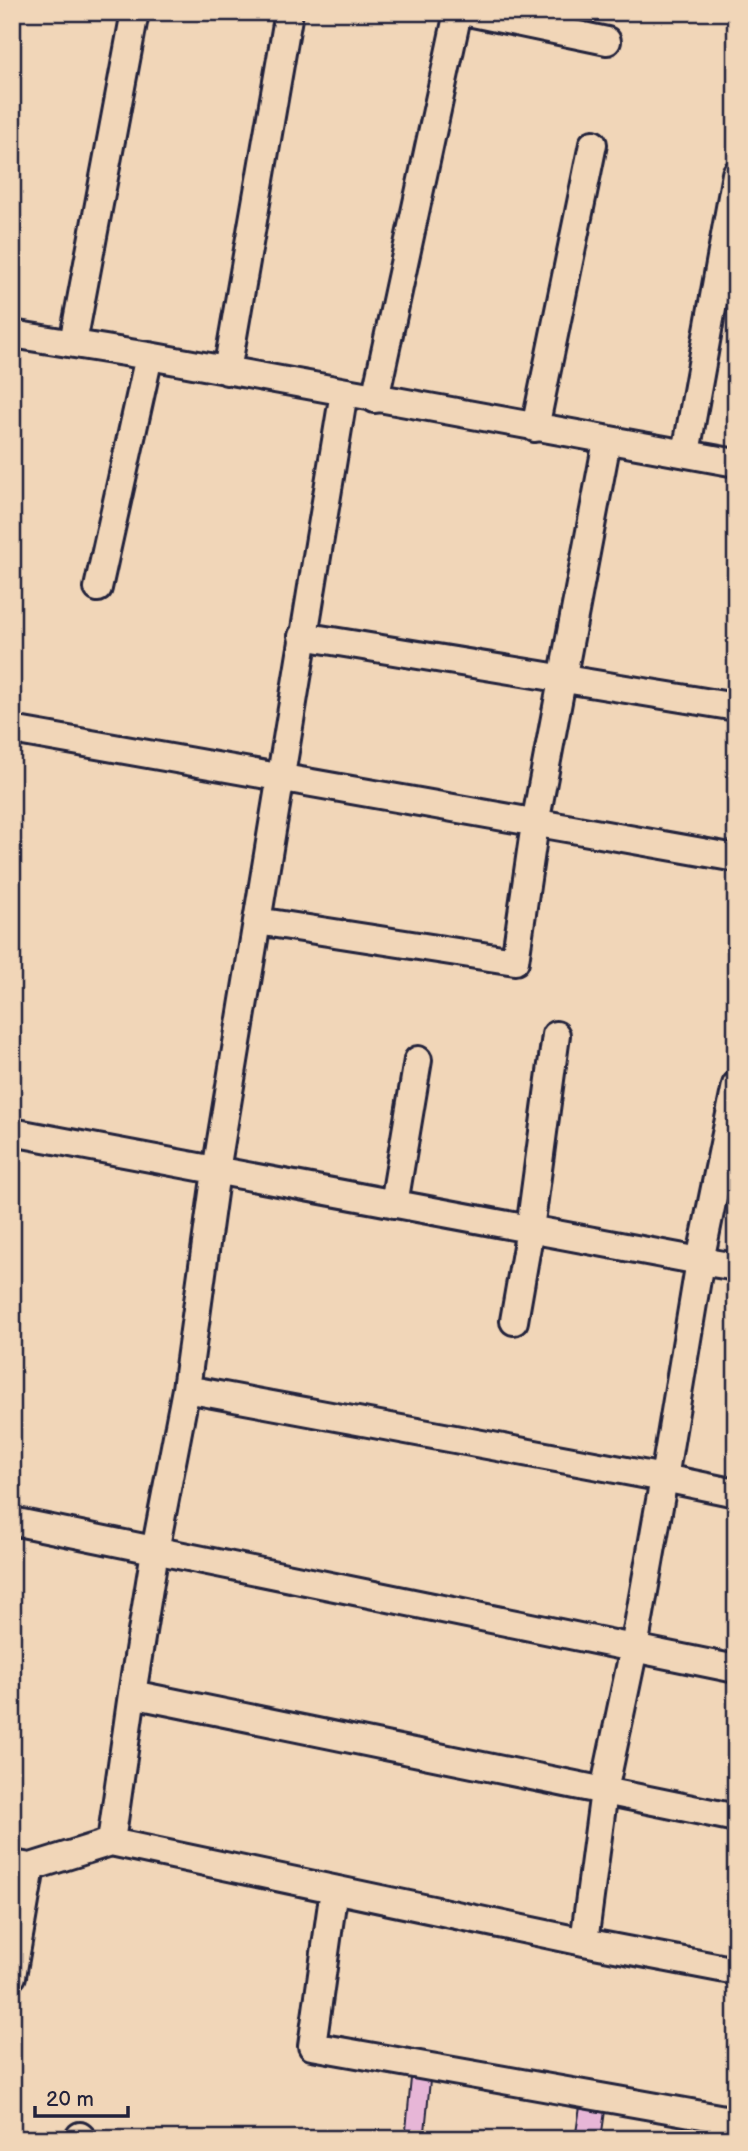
<svg xmlns="http://www.w3.org/2000/svg" width="748" height="2151" font-family="'Balsamiq Sans',sans-serif">
	<rect width="100%" height="100%" fill="#f1d6b8"/>
	<filter id="ink" filterUnits="userSpaceOnUse"><feTurbulence type="fractalNoise" baseFrequency=".0143" numOctaves="2"/><feDisplacementMap in="SourceGraphic" scale="14" xChannelSelector="R" yChannelSelector="G"/><feConvolveMatrix kernelMatrix="1 2 1 2 8 2 1 2 1" color-interpolation-filters="sRGB"/></filter>
	<g filter="url(#ink)">
		<!-- building -->
		<path fill="#e7b6d7" stroke="#22223b" stroke-width="2" d="M412,2068L431,2070L425,2132L406,2130Z
			M580,2107L605,2111L601,2139H575Z
			M383,2135L411,2136V2139H382Z"/>
		<g fill="none" stroke-linecap="round" stroke-linejoin="round">
			<defs>
				<path id="minor" d="M468,12L607,41
					M12,334L149,356L736,463
					M73,343L135,12
					M227,371L289,12
					M344,392L216,1171L186,1389L155,1551L132,1694L111,1842L584,1942L736,1971
					M375,399L458,12
					M535,428L593,144
					M686,453L736,174
					M98,588L149,356
					M302,636L736,707
					M12,730L736,858
					M257,921L515,961L535,824L607,441
					M736,1085L700,1261L736,1267
					M12,1132L700,1261L664,1478L736,1493
					M394,1204L418,1060
					M514,1321L530,1229L556,1035
					M186,1389L664,1478L634,1648L604,1791L584,1942
					M12,1521L736,1669
					M132,1694L736,1818
					M12,1864L31,1867L12,1976
					M31,1867L111,1842
					M334,1889L312,2046L736,2121
					M80,2136L83,2139"/>
			</defs>
			<!-- minor casing -->
			<use href="#minor" stroke="#22223b" stroke-width="32"/>
			<!-- minor -->
			<use href="#minor" stroke="#f1d6b8" stroke-width="26"/>
		</g>
	</g>
	<!-- margin -->
	<rect width="748" height="2151" fill="none" stroke="#f1d6b8" stroke-width="42"/>
	<rect x="21" y="21" width="706" height="2109" fill="none" stroke="#22223b" stroke-width="2.5" filter="url(#ink)"/>
	<!-- scale -->
	<path d="M35 2106v10h93v-10" fill="none" stroke="#22223b" stroke-width="3.5"/>
	<text x="46" y="2106" font-size="21" fill="#22223b" stroke="#f1d6b8" stroke-width="5" paint-order="stroke">20 m</text>
</svg>
